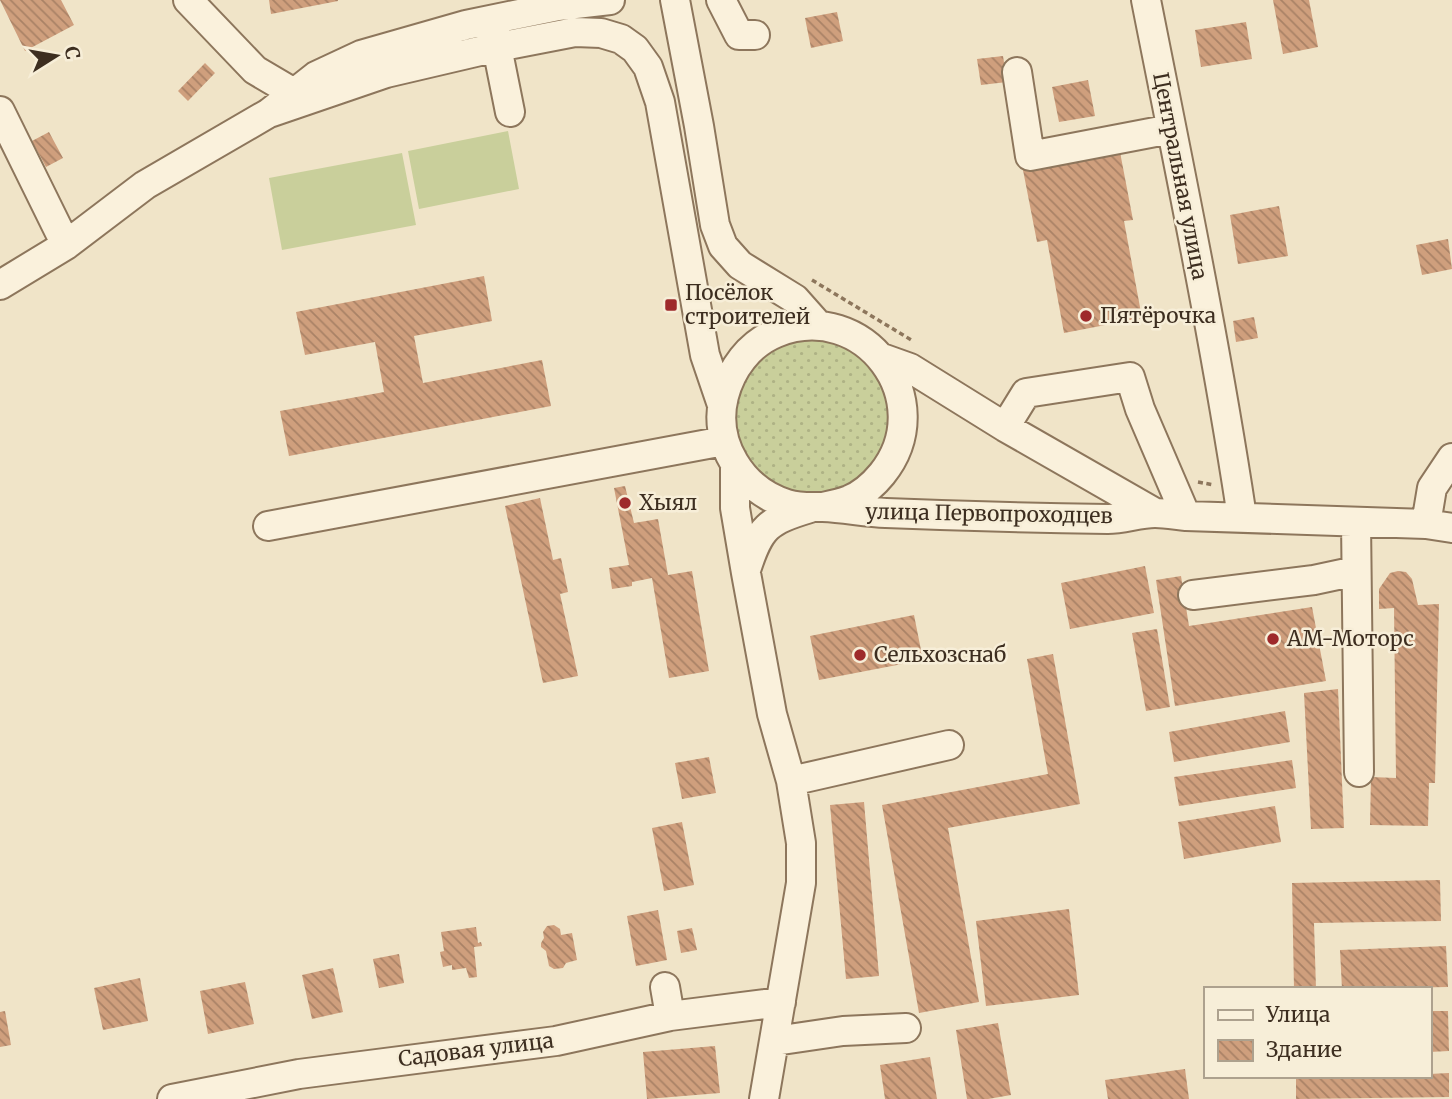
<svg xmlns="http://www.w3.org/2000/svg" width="1452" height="1099" font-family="Merriweather,serif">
	<defs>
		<pattern id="grass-dots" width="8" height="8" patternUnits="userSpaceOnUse" patternTransform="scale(1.75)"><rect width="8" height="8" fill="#c9cf9b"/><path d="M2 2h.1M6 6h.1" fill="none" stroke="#aeb285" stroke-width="1.8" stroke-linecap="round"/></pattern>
		<pattern id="building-back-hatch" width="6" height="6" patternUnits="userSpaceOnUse" patternTransform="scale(1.75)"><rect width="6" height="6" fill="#cf9f7d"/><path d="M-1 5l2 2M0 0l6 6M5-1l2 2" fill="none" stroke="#a98266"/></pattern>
	</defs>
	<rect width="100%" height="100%" fill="#f0e4c8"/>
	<!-- grass -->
	<path fill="url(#grass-dots)" d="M733 416a78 78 0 1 1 156 0a78 78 0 1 1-156 0Z"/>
	<!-- pitch -->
	<path fill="#c9cf9b" d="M508,131L519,189L419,209L408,151Z
		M402,153L416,225L282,250L269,178Z"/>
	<!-- building -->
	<path fill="url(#building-back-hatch)" d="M0,0H61L74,25L25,51Z
		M269,0H338V1L271,14Z
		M1273,0H1309L1318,47L1283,54Z
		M837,12L843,41L811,48L805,18Z
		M1246,22L1252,59L1201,67L1195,30Z
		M1003,56L1007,82L981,85L977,59Z
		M205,63L215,73L188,101L178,91Z
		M1088,80L1095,116L1059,122L1052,87Z
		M49,132L63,158L46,167L32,141Z
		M1120,152L1133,220L1124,221L1142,318L1064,333L1047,240L1037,242L1023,170Z
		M1279,206L1288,256L1238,264L1230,215Z
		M1448,239L1452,269L1422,275L1416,245Z
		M484,276L492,321L414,336L423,383L542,360L551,406L289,456L280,411L384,392L375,342L305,355L296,312Z
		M1254,317L1258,338L1236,342L1233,321Z
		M625,486L634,523L658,519L668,575L692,571L709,671L669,678L652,578L632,582V586L612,589L609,568L629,565L614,488Z
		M540,498L553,560L561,558L568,592L560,594L578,676L543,683L505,506Z
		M1145,566L1154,613L1070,629L1061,583Z
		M1398,571L1406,572L1412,579L1418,605L1439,604L1435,783H1429L1428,826L1370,825L1371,777L1396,778L1394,608L1379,609V589L1390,573Z
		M1181,576L1189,626L1312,607L1326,681L1175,706L1156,580Z
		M914,615L923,660L819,680L810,636Z
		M1157,629L1170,707L1146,711L1132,633Z
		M1053,654L1080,804L948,828L979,1002L919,1013L882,805L1048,774L1027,659Z
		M1338,689L1344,828L1311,829L1304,693Z
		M1285,711L1290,742L1174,762L1169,732Z
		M709,757L716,793L682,799L675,763Z
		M1292,760L1296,788L1179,806L1174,777Z
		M864,802L879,976L846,979L830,805Z
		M1275,806L1281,842L1184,859L1178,822Z
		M682,822L694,885L664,891L652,828Z
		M1440,880L1441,921L1314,923L1316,989H1294L1292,883Z
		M1069,909L1079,995L986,1006L976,921Z
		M658,910L667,960L636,966L627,916Z
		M554,925L560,929L561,935L572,933L577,960L566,963L563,968L554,969L549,966L546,951L541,947V943L544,938L543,932L547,926Z
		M476,927L478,943L481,942L482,946L474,947L477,977L469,978L466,968L452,970V965L443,967L440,952L444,951L441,932Z
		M692,928L697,950L681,953L677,931Z
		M1446,946L1448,987L1342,989L1340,950Z
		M399,954L404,983L379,988L373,959Z
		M333,968L343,1012L312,1019L302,975Z
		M140,978L148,1021L103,1030L94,988Z
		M245,982L254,1024L208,1034L200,991Z
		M5,1011L11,1045L0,1047V1012Z
		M1429,1011H1448L1449,1051L1429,1052Z
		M998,1023L1011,1095L988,1099H967L956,1030Z
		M715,1046L720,1093L647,1099L643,1052Z
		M930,1057L937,1099H885L880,1065Z
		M1185,1069L1189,1099H1108L1105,1080Z
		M1449,1073V1097L1296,1099V1076H1429V1074Z"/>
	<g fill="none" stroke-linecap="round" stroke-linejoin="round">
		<defs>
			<path id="minor" d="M188,0L255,70L294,93
				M675,0L699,126L715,225L723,246L740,265L795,299L819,326
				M721,0L739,35H755
				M1146,0C1180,172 1216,344 1242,517
				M497,47L510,112
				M1017,72L1030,156L1171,129
				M0,111L66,245
				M269,113L386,73L497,47L575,32L601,33L621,39L635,49L648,67L660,102L705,355L722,405
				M0,285L66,245L145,185L269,113L316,76L361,55L466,25L558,6L610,0
				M882,358L910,368L1005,427L1155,513
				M1005,427L1026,393L1130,377L1140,409L1186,516
				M735,465V508L746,573L772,714L791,781L801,843V883L764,1099
				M823,507C832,505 841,503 849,500C861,495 873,485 882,474C941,401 864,297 776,333C749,344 731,369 724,396C712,443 742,490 787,504C799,508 811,507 823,507C844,508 865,512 886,513C960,516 1034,518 1108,519C1124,519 1139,513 1155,513C1165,513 1176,515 1186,516L1426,524L1452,528
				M1356,522L1359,772
				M1426,524L1432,488L1452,458
				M268,526L724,441
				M746,570C760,527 767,521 810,508
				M1193,595L1314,580L1356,571
				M791,781L949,745
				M665,987L670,1016
				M775,1041L843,1031L906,1028
				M172,1099L299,1074L556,1041L670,1016L781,1002"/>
		</defs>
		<!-- minor casing -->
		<use href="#minor" stroke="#8d765c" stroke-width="32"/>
		<!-- path -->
		<path stroke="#8d765c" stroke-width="3.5" stroke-dasharray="5 3.5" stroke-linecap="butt" d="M812,280L913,341
			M1198,482L1214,485"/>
		<!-- minor -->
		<use href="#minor" stroke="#faf1dc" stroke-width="28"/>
	</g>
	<!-- markers -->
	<g fill="#9e2a2b" stroke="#f7eed8" stroke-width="2.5">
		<rect x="664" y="298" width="14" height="14" rx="3.5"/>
		<circle cx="1086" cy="316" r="7"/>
		<circle cx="625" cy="503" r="7"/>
		<circle cx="1273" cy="639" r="7"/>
		<circle cx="860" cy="655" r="7"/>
	</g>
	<g text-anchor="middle" stroke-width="5" stroke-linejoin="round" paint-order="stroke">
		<!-- street labels -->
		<g font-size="21" fill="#3d2e20" stroke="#f7eed8">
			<text transform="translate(1180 176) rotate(79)" y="7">Центральная улица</text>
			<text transform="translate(989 514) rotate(1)" y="7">улица Первопроходцев</text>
			<text transform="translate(476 1050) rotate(-7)" y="7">Садовая улица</text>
		</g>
		<!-- poi labels -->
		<g font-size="21" fill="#3d2e20" stroke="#f7eed8" text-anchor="start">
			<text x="685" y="300">Посёлок<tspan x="685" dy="24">строителей</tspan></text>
			<text x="1100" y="323">Пятёрочка</text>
			<text x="639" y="510">Хыял</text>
			<text x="1287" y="646">АМ-Моторс</text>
			<text x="874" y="662">Сельхозснаб</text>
		</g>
	</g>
	<!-- legend -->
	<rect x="1204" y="987" width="228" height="91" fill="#f7eed8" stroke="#ada18e" stroke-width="2"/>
	<rect x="1218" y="1010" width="35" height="10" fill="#faf1dc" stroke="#ada18e" stroke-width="2"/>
	<text x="1266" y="1022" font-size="21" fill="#3d2e20">Улица</text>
	<rect x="1218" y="1040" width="35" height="21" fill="url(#building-back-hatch)" stroke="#ada18e" stroke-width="2"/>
	<text x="1266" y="1057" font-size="21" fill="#3d2e20">Здание</text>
	<!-- north arrow -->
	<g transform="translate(56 56) rotate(79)" stroke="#f7eed8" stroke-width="5" paint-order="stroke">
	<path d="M0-5L12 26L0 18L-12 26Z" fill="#3d2e20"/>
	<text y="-10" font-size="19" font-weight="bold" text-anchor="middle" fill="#3d2e20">С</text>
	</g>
</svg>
